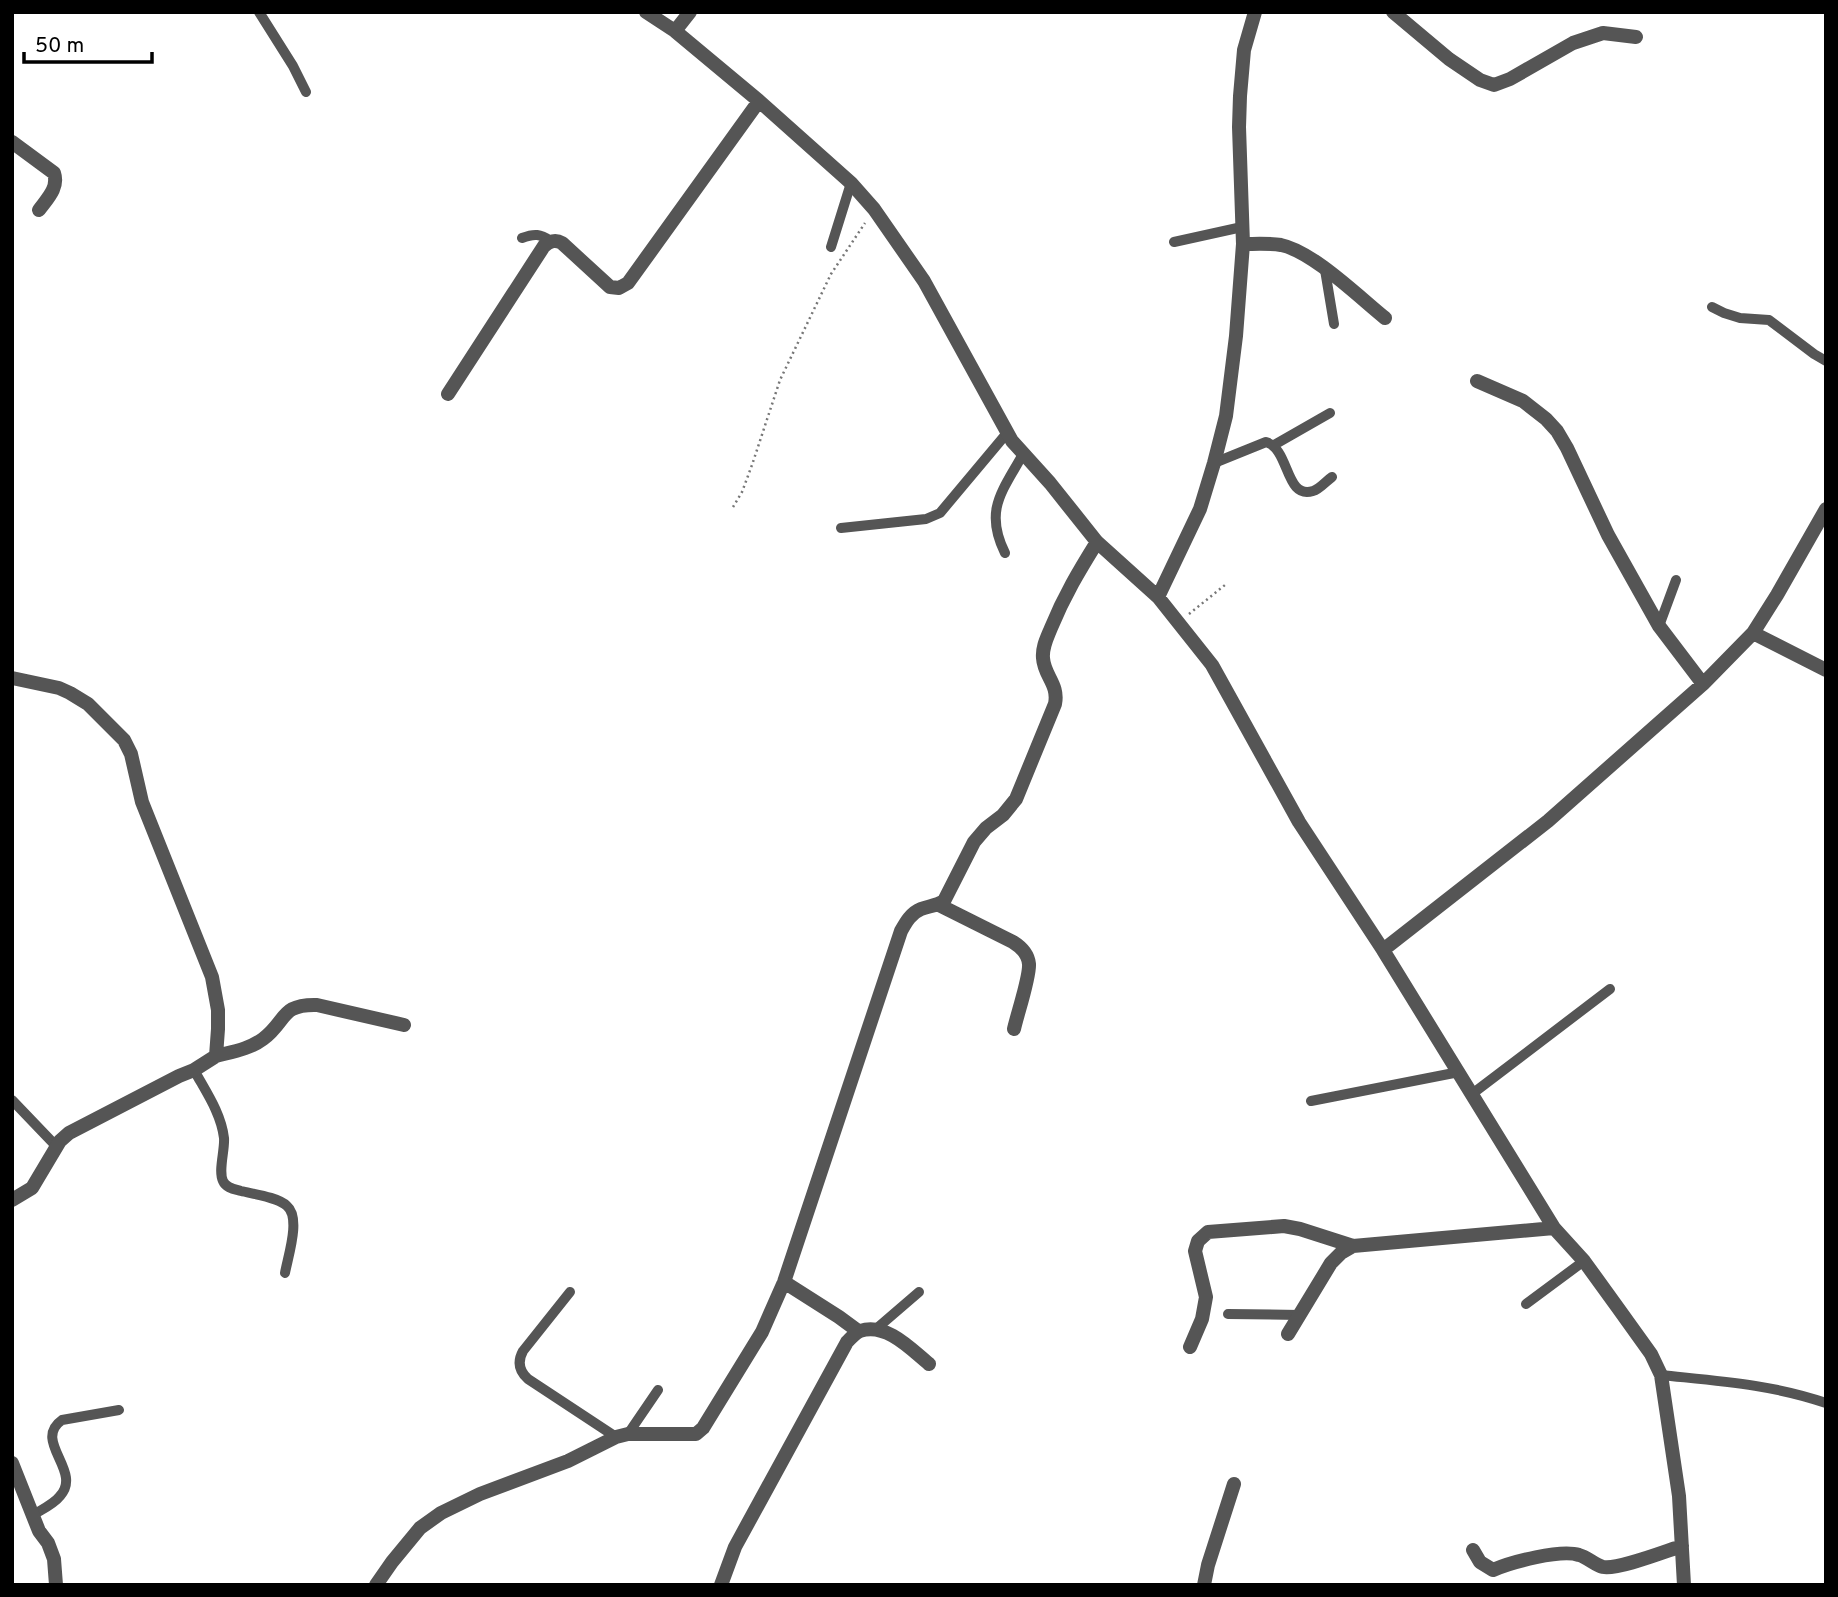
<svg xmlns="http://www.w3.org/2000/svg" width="1838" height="1597" font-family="Overpass,sans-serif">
	<rect width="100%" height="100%" fill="#fff"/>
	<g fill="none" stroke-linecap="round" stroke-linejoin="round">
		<!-- path -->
		<path stroke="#777" stroke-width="2.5" stroke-dasharray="2 3.5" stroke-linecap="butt" d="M733,507L742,492L752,465L780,380L831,274L865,223
			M1189,614L1225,585"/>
		<!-- service -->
		<path stroke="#555" stroke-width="10" d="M259,12L293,66L306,92
			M522,238C535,233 540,234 551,241
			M1174,242L1242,227
			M831,247L851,183
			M1325,270L1334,324
			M1712,307L1724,313L1740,318L1769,320L1814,354L1826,361
			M1274,445L1330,413
			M1214,463L1266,442C1290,449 1285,500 1313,491C1320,489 1326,481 1332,477
			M841,528L926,519L940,513L1007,433
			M1005,553C984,510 1002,492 1023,454
			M1659,626L1676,580
			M194,1070C206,1092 221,1113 224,1138C225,1150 218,1171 223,1181C226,1188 234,1189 241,1191C253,1194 278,1197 287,1206C301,1218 288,1256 285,1273
			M1472,1094L1610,989
			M12,1100L57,1147
			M1311,1101L1459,1072
			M570,1292L523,1351C517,1362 519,1371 528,1379L616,1437
			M1526,1304L1584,1261
			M1228,1314L1300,1315
			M876,1329L919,1292
			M1661,1375C1718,1381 1770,1384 1826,1403
			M628,1434L658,1390
			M33,1515C41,1510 54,1504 60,1496C83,1471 32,1441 62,1420L119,1410"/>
		<!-- minor -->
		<path stroke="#555" stroke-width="14" d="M646,12L675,31L759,101L851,183L874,209L924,281L1012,441L1050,483L1097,542L1158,597L1212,665L1299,822L1383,950L1554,1228L1584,1261L1618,1308L1651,1354L1661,1375L1679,1496L1684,1585
			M1393,12L1449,59L1480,80L1494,85L1510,79L1573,43L1603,33L1636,37
			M675,31L690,12
			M12,142L54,173C59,188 47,199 39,210
			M1243,244C1255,244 1269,243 1281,245C1312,251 1359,297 1385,318
			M1477,381L1523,401L1546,419L1557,431L1567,448L1608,535L1659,626L1703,684
			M448,394L544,246C550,241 555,239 562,243L610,287L619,288L628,283L759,101
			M1158,597L1200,509L1214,463L1226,416L1236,336L1243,244L1239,127L1240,96L1244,50L1255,12
			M1753,633L1826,670
			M12,678L59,688L70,693L88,704L124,740L131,754L142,802L212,977L218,1010V1029L216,1056L194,1070L179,1076L69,1133L60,1141L32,1188L12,1200
			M939,905L1013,942C1021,947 1028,954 1029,964C1030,977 1017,1015 1014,1029
			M1383,950L1548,821L1703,684L1753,633L1777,595L1826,509
			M216,1056C231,1052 250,1049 263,1039C287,1021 280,1004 317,1005L404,1025
			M784,1282L839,1317L858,1331
			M1288,1334L1331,1263L1341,1253L1353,1246L1554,1228
			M1190,1347L1202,1319L1206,1297L1195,1251L1198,1241L1208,1232L1284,1226L1300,1229L1353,1246
			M12,1463L39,1531L48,1543L54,1559L56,1585
			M1473,1550L1480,1562L1493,1570C1511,1562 1561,1549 1579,1555C1587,1557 1595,1565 1603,1567C1618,1570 1666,1551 1682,1546
			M376,1585L392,1562L420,1528L441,1513L480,1494L568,1461L616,1437L628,1434H696L703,1428L762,1332L784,1282L901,931C906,922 911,913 921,909C929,906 936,906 944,901L974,842L986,828L1003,815L1016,799L1055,704C1059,684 1044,676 1043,658C1042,647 1047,638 1051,628C1064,596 1079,571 1097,542
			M721,1585L735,1547L847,1342C851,1338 855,1333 860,1331C886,1322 911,1349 929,1364
			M1204,1585L1208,1565L1234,1484"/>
	</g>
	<!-- border -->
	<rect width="1838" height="1597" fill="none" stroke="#000000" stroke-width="28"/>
	<!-- scale -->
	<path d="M24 52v10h128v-10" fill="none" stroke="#000000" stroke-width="3.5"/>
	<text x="35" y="52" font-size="21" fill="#000000" stroke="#ffffff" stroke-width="5" paint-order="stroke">50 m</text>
</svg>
